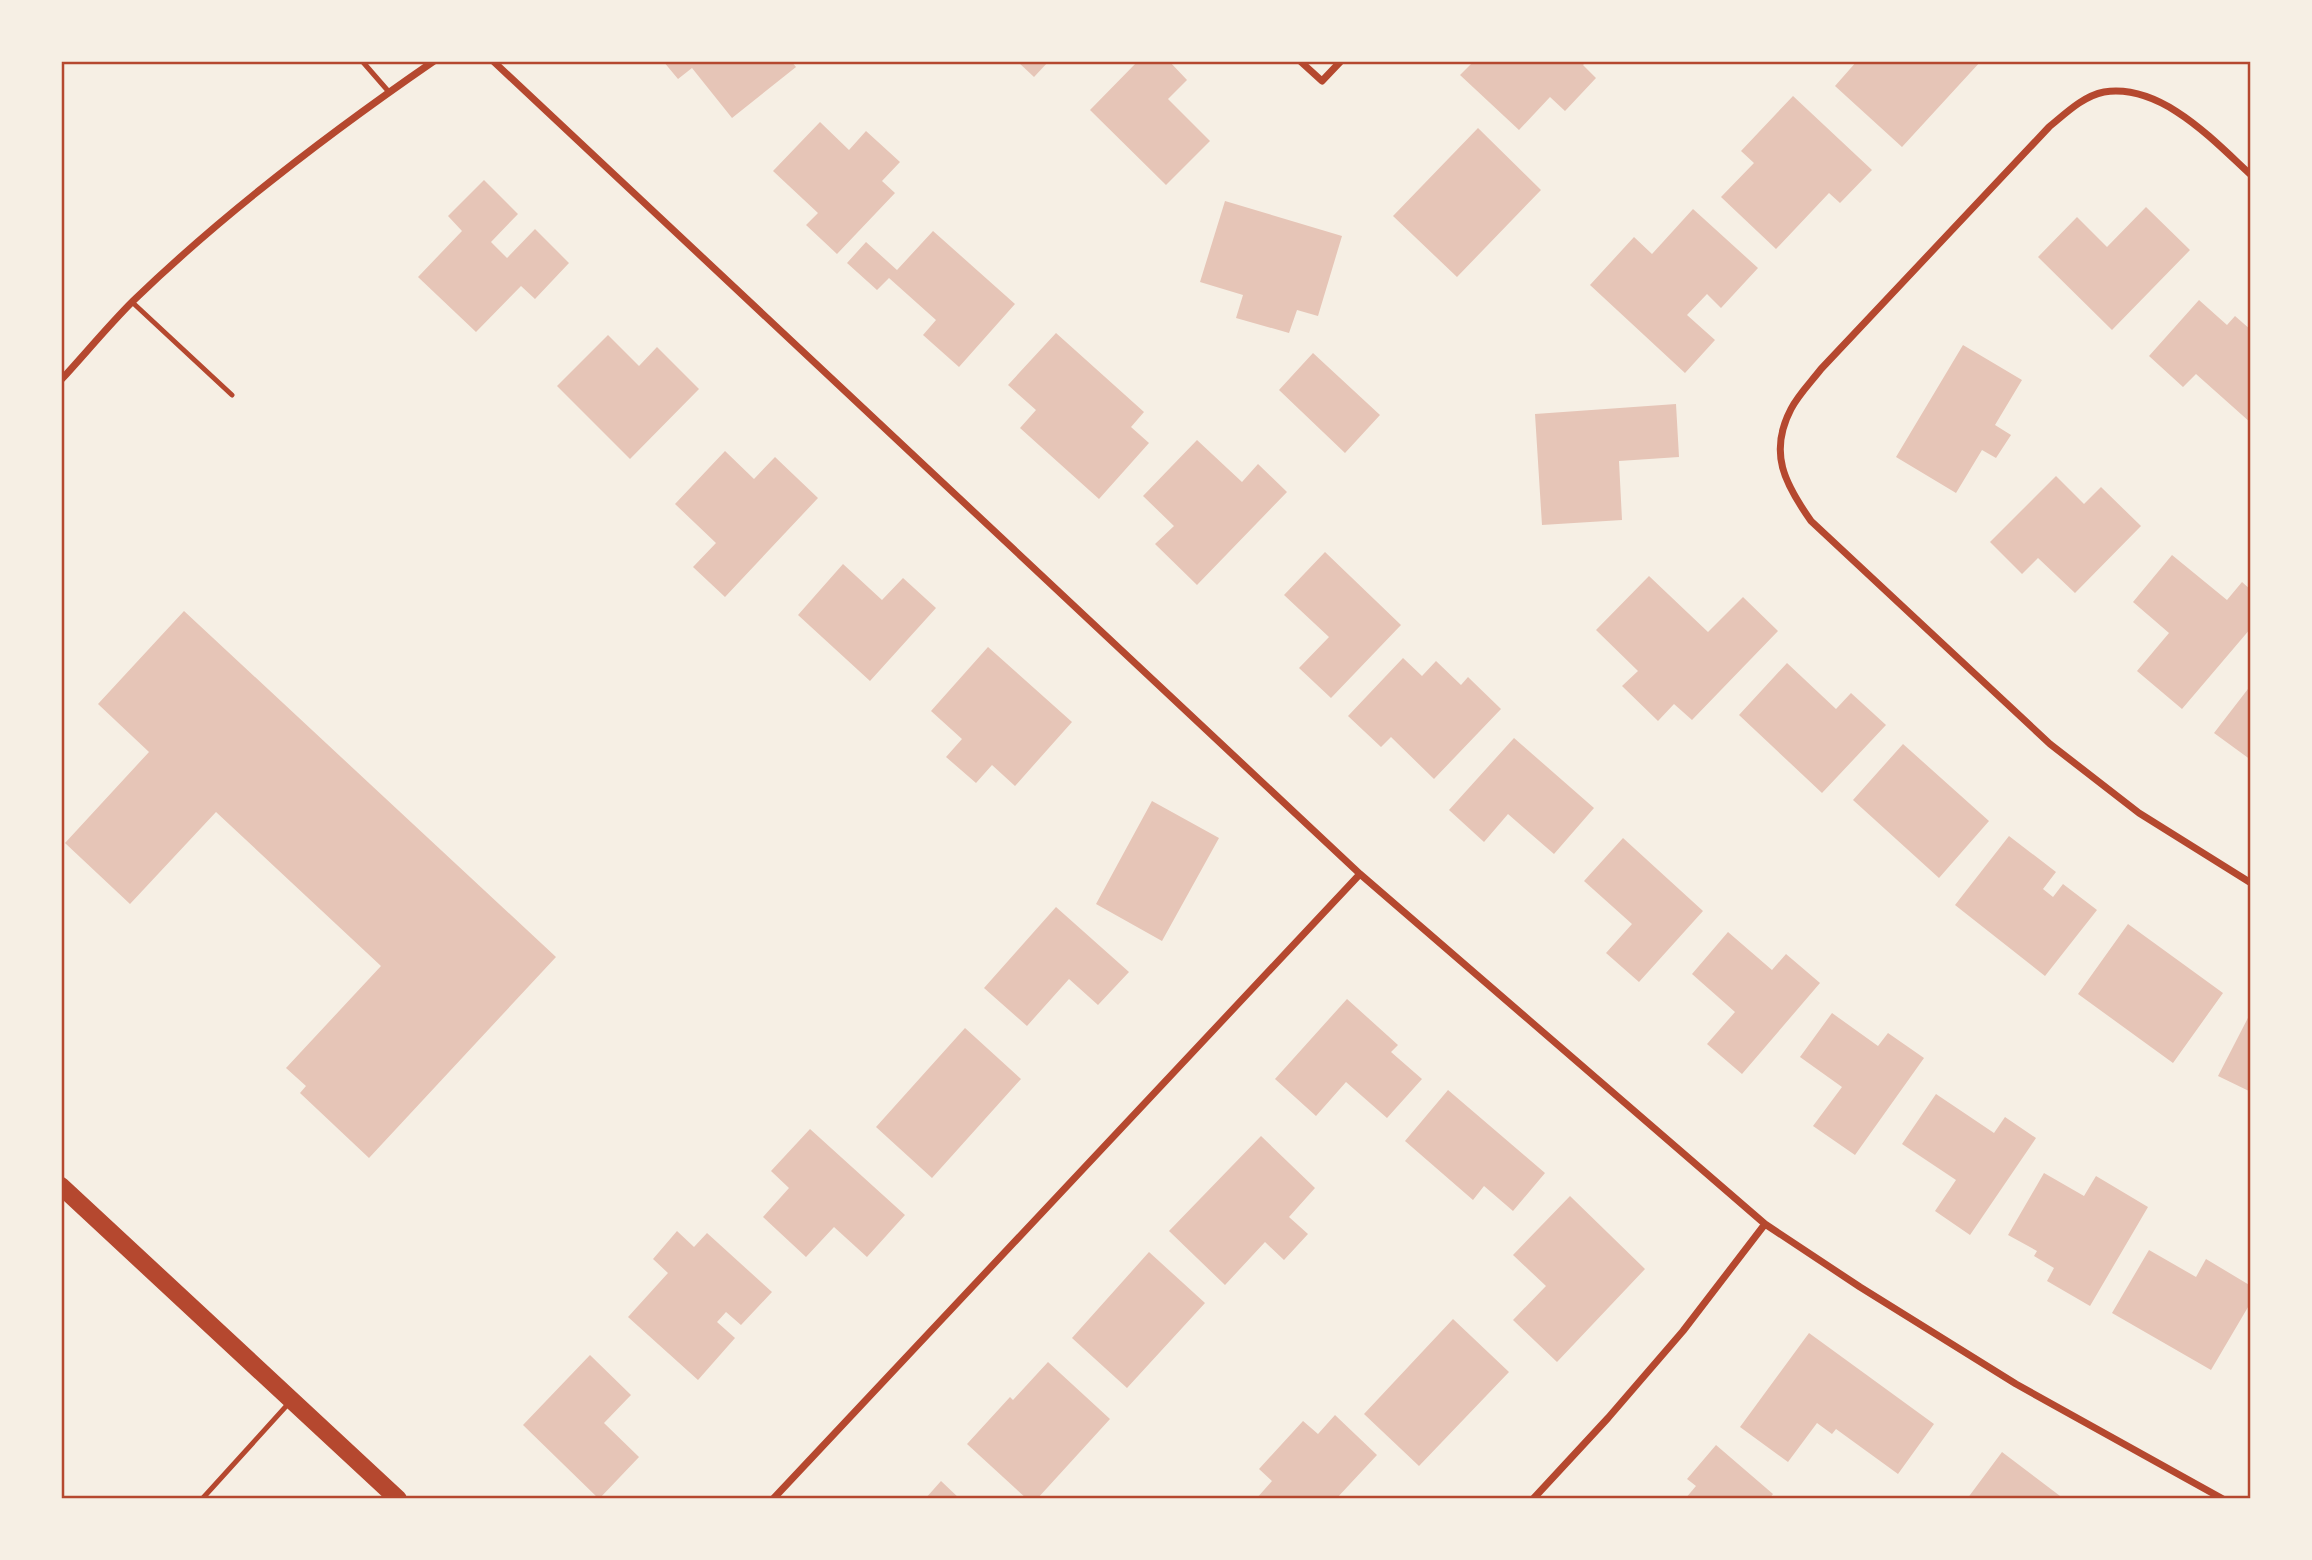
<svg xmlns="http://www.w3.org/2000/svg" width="2312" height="1560" font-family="'Roboto Condensed',sans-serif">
	<rect width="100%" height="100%" fill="#f6efe4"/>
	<!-- building -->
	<path fill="#e6c5b7" d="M663,61H791L796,67L732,118L692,68L678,79Z
		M1017,61H1049L1034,77Z
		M1138,61H1169L1187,80L1168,99L1210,141L1166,185L1090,110Z
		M1474,61H1587L1583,65L1596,78L1565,111L1550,97L1519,130L1460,75Z
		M1857,61H1981L1902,147L1835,86Z
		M1793,96L1872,170L1840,203L1829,193L1776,249L1721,197L1754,163L1741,151Z
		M820,122L849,150L866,131L900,162L882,181L895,193L837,254L806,225L818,213L773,171Z
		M1478,128L1541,190L1457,277L1393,216Z
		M484,180L518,214L491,242L507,258L535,229L569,263L535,299L521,286L476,332L418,277L462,231L448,216Z
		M1225,201L1342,236L1318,316L1297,310L1289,333L1236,318L1243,295L1200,282Z
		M2146,207L2190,250L2112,330L2038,257L2077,217L2107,247Z
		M1693,209L1758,268L1721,308L1707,294L1687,315L1715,340L1685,373L1590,285L1634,237L1652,254Z
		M933,231L1015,304L959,367L923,335L936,320L889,278L877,290L847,263L866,242L897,270Z
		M2199,300L2227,325L2235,316L2251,330V423L2196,374L2183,387L2149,356Z
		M1056,333L1144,412L1131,427L1149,443L1099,499L1020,428L1036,410L1008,385Z
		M608,335L639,366L657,347L699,389L630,459L557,386Z
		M1963,345L2022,380L1995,425L2011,435L1996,458L1982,450L1956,493L1896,457Z
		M1313,353L1380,415L1345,453L1279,390Z
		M1676,404L1679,457L1619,461L1622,520L1542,525L1535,414Z
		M1197,440L1242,482L1258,464L1287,492L1197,585L1155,544L1174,526L1143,496Z
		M725,451L754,479L775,457L818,498L725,597L693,567L716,543L675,504Z
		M2056,476L2084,504L2101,487L2141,526L2075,593L2038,558L2022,574L1990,542Z
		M1325,552L1401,625L1331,698L1299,668L1329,637L1284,595Z
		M2172,555L2227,600L2242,582L2251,590V628L2182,709L2137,671L2169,633L2133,602Z
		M843,564L882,600L903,578L936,608L870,681L798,615Z
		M1649,576L1708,632L1743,597L1778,631L1692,720L1674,704L1658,721L1622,686L1638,671L1596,630Z
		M184,611L556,957L369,1158L300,1093L306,1086L286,1068L381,966L216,812L130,904L65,843L149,752L98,704Z
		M988,647L1072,722L1015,786L992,765L976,783L946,757L962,739L931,711Z
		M1403,658L1422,676L1436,661L1461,685L1468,677L1501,709L1434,779L1391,737L1381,747L1348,716Z
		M1787,663L1836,709L1851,693L1886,725L1822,793L1739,715Z
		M2251,685V760L2214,733Z
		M1514,738L1594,808L1554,854L1508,814L1484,842L1449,810Z
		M1903,744L1989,821L1939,878L1853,800Z
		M1152,801L1219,838L1162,941L1096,904Z
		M2009,836L2056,872L2043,889L2053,897L2063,884L2097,910L2045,976L1955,905Z
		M1623,838L1703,911L1639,982L1606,953L1632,924L1584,881Z
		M1056,907L1129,972L1098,1005L1069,979L1027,1026L984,988Z
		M2128,924L2223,993L2173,1063L2078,994Z
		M1728,932L1772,970L1786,954L1820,983L1742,1074L1707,1044L1735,1012L1692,974Z
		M1347,999L1398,1045L1391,1052L1422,1079L1387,1118L1346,1082L1316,1116L1275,1079Z
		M2251,1012V1092L2218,1076Z
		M1832,1013L1878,1046L1888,1033L1924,1058L1855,1155L1813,1126L1842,1087L1800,1057Z
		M965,1028L1021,1079L932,1178L876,1127Z
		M1448,1090L1545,1173L1513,1211L1484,1186L1473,1200L1405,1141Z
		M1936,1094L1994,1133L2005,1117L2036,1138L1970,1235L1935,1211L1956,1180L1902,1144Z
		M810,1129L905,1215L867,1257L834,1227L806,1257L763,1217L789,1188L771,1171Z
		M1261,1136L1315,1188L1289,1217L1308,1234L1284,1260L1265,1242L1225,1285L1169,1231Z
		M2044,1173L2084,1196L2096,1176L2148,1207L2090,1306L2047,1281L2054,1268L2034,1256L2037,1251L2008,1235Z
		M1570,1196L1645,1269L1557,1362L1513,1320L1546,1286L1513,1255Z
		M677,1231L694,1247L707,1233L772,1292L741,1325L726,1312L717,1322L735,1338L698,1380L628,1317L668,1273L653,1259Z
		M2149,1250L2196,1277L2206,1259L2251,1286V1302L2211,1370L2112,1313Z
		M1149,1252L1205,1303L1127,1388L1072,1338Z
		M1453,1319L1509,1372L1419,1466L1364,1414Z
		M1809,1333L1934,1424L1898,1474L1836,1429L1832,1434L1817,1423L1788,1462L1740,1427Z
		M590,1355L631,1395L604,1423L639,1457L599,1499L523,1425Z
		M1048,1362L1110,1419L1037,1499H1027L967,1444L1010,1397L1013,1400Z
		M1335,1415L1377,1455L1336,1499H1256L1272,1481L1259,1469L1303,1421L1318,1434Z
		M1716,1445L1773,1494L1769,1499H1685L1696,1486L1687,1479Z
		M2002,1452L2064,1499H1967Z
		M941,1481L960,1499H925Z"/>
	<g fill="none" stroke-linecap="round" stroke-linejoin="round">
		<!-- service -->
		<path stroke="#b5482f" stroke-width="5" d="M362,61L389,92
			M132,302L232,395
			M202,1499L289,1403"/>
		<!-- minor -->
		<path stroke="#b5482f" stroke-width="7" d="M493,61L1360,874L1765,1224L1860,1287L2016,1384L2223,1499
			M1300,61L1322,81L1341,61
			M2251,175C2213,140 2161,83 2104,92C2083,96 2065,114 2049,127L1821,369C1811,382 1798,395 1791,409C1768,453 1785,484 1811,521L2050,744L2139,813L2251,883
			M61,380C85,354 108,326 133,301C225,212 328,134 434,61
			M773,1499L1360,874
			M1533,1499L1608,1418L1683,1331L1765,1224"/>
		<!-- primary -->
		<path stroke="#b5482f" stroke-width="18" d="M61,1186L398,1499"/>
	</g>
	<!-- border -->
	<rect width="2312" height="1560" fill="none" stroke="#f6efe4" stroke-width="126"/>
	<rect x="63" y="63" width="2186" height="1434" fill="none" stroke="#b5482f" stroke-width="2.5"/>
</svg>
